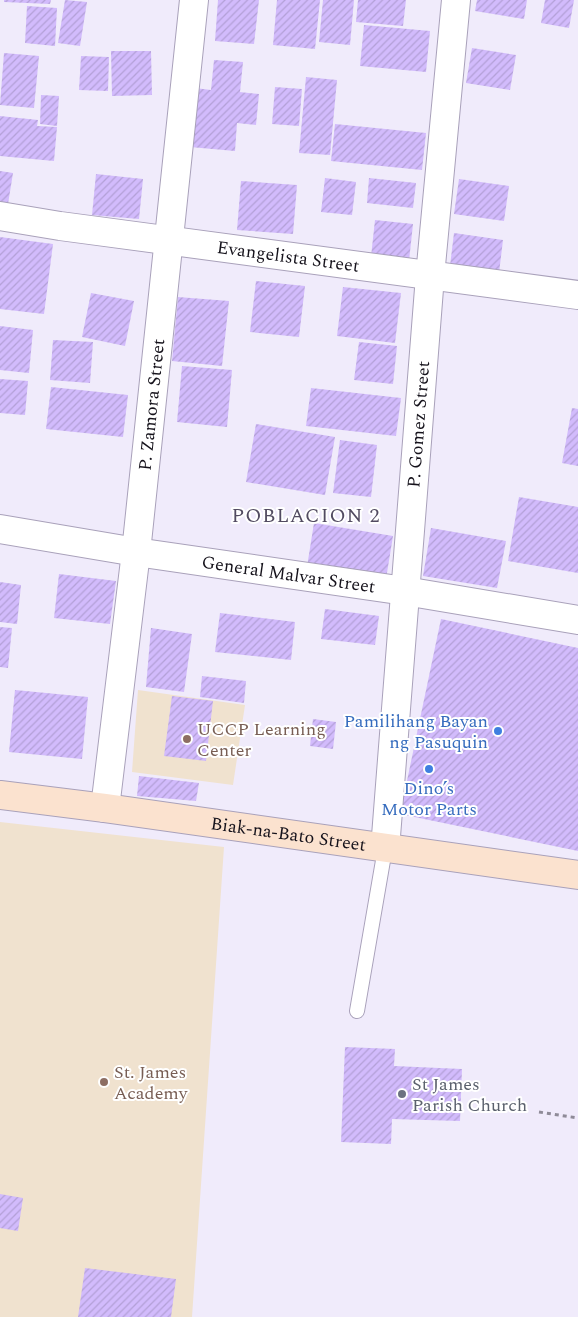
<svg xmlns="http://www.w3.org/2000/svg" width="578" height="1317" font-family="Spectral,serif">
	<defs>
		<pattern id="building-hatch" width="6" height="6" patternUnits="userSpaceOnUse" patternTransform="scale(1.25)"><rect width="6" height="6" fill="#d2bbfc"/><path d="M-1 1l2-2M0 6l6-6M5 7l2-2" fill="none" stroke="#b3a0d7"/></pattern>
	</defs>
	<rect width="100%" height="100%" fill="#f0ebfb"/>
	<!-- education -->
	<path fill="#f0e2cf" d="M138,690L245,705L233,785L132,772Z
		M0,822L224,847L192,1317H0Z"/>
	<!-- building -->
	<path fill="url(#building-hatch)" d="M4,0H51L50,4L4,2Z
		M65,0L87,2L80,46L58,43Z
		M218,0H259L254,44L215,41Z
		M277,0H320L315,49L273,45Z
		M323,0H354L350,45L319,42Z
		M358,0H406L403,26L356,22Z
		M477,0H527L524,19L475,11Z
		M545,0H574L569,28L541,23Z
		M27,6L57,8L55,46L25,43Z
		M364,25L430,31L426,72L360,66Z
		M472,48L516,55L510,90L466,83Z
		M111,51H151L152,95L112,96Z
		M4,53L39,56L34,108L0,105Z
		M81,56L109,57L108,91L79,90Z
		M214,60L243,62L240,92L230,91L259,94L256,125L237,123L235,151L190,147L195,88L211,90Z
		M306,77L337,80L330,155L299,153Z
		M275,87L302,89L299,126L272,124Z
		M41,95L59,96L57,126L40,124Z
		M0,116L38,120L37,126L57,127L54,161L0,156Z
		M335,124L426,133L422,170L331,161Z
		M0,171L13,173L8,204L0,203Z
		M96,174L143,179L139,219L92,215Z
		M325,178L356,182L352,215L321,212Z
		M369,178L416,183L413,208L367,203Z
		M459,179L509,186L504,221L454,214Z
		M241,181L297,185L293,234L237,230Z
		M375,220L413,224L409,261L371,257Z
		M454,233L503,240L499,273L450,266Z
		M0,237L53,244L44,314L0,309Z
		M256,281L305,286L299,337L250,332Z
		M343,287L401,293L395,343L337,336Z
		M91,293L134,301L125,346L82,337Z
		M178,297L229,301L222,366L172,361Z
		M0,326L33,330L29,373L0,370Z
		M53,340L93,342L90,383L50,380Z
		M359,342L397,346L393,384L354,380Z
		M182,366L232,370L227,427L177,422Z
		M0,379L28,381L25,415L0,413Z
		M51,387L128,395L123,437L46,429Z
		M311,388L401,398L396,436L306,426Z
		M572,408L578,409V466L562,463Z
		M256,424L335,437L325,495L246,482Z
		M340,440L377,445L371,497L333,493Z
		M519,497L578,507V573L508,561Z
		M314,523L393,536L385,585L306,573Z
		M431,528L506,541L497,588L423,576Z
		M59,574L116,581L110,624L54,618Z
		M0,582L21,585L17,624L0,622Z
		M325,609L379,616L375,645L321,639Z
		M220,613L295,622L291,660L215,652Z
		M441,619L578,648V851L400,814Z
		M0,627L12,628L8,668L0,667Z
		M151,628L192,634L184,692L146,687Z
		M202,676L246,681L244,703L200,697Z
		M15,690L88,697L82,759L9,752Z
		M172,696L213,701L206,761L164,756Z
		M313,719L336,722L333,749L310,746Z
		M139,776L199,783L196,801L137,796Z
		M345,1047L395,1049L394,1066L462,1069L460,1121L392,1119L391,1144L341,1142Z
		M0,1194L23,1198L18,1231L0,1228Z
		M85,1268L176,1279L171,1317H78Z"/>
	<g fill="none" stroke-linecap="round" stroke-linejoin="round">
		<defs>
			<path id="lane" d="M357,1011L385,849"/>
			<g id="street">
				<path id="s1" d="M0,216L60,226L578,295"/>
				<path id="s2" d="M0,529L136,552L405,591L578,620"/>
				<path id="s3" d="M105,808L136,552L194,0"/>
				<path id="s4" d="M385,849L430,276L456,0"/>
			</g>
			<g id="secondary">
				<path id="s5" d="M0,795L105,808L578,875"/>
			</g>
		</defs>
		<!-- lane casing -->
		<use href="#lane" stroke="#a9a1ba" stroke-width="16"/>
		<!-- street casing -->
		<use href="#street" stroke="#a9a1ba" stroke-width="30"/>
		<!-- secondary casing -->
		<use href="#secondary" stroke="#a9a1ba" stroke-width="30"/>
		<!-- path -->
		<path stroke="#8f8b98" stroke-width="3" stroke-dasharray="4 4" stroke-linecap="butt" d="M539,1112L578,1118"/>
		<!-- lane -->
		<use href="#lane" stroke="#fff" stroke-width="14"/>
		<!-- street -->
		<use href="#street" stroke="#fff" stroke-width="28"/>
		<!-- secondary -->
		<use href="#secondary" stroke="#fbe2cf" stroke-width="28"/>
	</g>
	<!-- markers -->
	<g fill="#3f7fe0" stroke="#fff" stroke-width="2">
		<circle cx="498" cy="731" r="5"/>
		<circle cx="429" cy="769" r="5"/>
	</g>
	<g fill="#8d6e63" stroke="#fff" stroke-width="2">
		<circle cx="187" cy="739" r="5"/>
		<circle cx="104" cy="1082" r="5"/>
	</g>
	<circle fill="#6b7280" stroke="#fff" stroke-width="2" cx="402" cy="1094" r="5"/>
	<g text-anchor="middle" stroke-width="4" stroke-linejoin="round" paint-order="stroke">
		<!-- street labels -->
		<g font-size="18" fill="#15121b" stroke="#fff">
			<text dy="6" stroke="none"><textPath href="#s1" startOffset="291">Evangelista Street</textPath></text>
			<text dy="6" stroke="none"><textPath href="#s3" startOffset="406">P. Zamora Street</textPath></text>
			<text dy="6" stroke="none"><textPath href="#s4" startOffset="426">P. Gomez Street</textPath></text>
			<text dy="6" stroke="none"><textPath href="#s2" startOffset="292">General Malvar Street</textPath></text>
			<text dy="6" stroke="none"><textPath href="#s5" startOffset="291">Biak-na-Bato Street</textPath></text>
		</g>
		<!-- shop labels -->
		<g font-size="18" fill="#366cbe" stroke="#fff" text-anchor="end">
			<text x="488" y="727">Pamilihang Bayan<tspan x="488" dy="21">ng Pasuquin</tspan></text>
			<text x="429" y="794" text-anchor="middle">Dino’s<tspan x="429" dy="21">Motor Parts</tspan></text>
		</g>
		<!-- education labels -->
		<g font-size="18" fill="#785e54" stroke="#fff" text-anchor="start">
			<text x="197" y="735">UCCP Learning<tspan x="197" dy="21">Center</tspan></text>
			<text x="114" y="1078">St. James<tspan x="114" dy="21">Academy</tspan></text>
		</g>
		<!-- worship labels -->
		<g font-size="18" fill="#5b616d" stroke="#fff" text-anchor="start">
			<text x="412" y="1090">St James<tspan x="412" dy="21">Parish Church</tspan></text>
		</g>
		<!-- quarter labels -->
		<g font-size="20" letter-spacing="1" fill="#524b61" stroke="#fff">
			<text x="306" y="522">POBLACION 2</text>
		</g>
	</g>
</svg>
